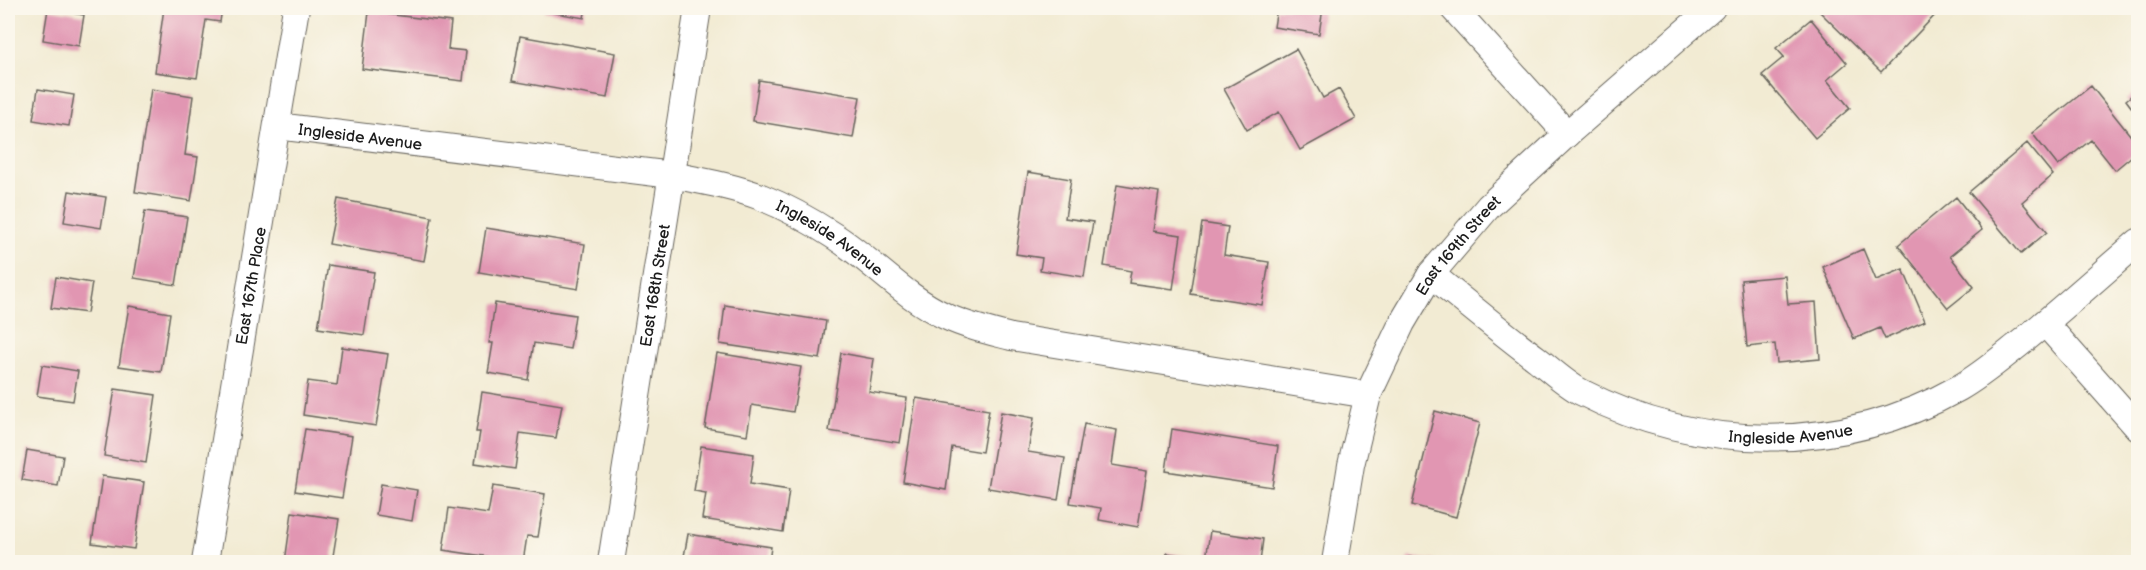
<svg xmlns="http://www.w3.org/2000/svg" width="2146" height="570" font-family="'Balsamiq Sans',sans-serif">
	<rect width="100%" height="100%" fill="#fbf7ec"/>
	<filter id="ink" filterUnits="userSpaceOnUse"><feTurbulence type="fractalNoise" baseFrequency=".0167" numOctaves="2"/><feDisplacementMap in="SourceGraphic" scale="12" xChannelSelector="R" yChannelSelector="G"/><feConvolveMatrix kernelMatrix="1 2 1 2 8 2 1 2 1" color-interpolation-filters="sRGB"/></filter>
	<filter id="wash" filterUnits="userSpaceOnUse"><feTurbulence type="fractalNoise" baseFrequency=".008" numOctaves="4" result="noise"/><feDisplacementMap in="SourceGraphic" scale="24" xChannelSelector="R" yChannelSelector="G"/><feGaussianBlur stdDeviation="1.35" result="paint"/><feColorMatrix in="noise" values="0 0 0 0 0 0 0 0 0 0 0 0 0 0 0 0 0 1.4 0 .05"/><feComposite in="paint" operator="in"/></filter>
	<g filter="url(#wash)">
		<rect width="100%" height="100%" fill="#f2ebd3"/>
		<g id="blocks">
			<!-- building -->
			<path fill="#e196b2" d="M164,8H222L220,22L206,20L197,78L155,72Z
				M545,8H586L584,18L544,11Z
				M1277,8H1323L1319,34L1274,27Z
				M1824,8H1869L1875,13L1880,8H1933L1938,12L1881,72L1820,12Z
				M48,9L84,15L79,46L43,40Z
				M369,12L451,22L448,49L466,51L463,81L362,69Z
				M1811,19L1847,63L1827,80L1850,108L1815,138L1762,75L1784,57L1776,48Z
				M520,36L615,53L607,98L512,81Z
				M1296,49L1323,98L1339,89L1356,119L1300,150L1279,112L1247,130L1224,89Z
				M759,80L860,97L853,138L753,121Z
				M2091,86L2138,145V151L2115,170L2091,140L2058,166L2032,133Z
				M38,89L74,95L69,126L33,120Z
				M151,89L193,96L185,155L198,157L191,201L135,192Z
				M2138,90V116L2126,100Z
				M2027,143L2053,175L2022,202L2047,232L2021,254L1969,192Z
				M1028,172L1071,179L1065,218L1093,222L1084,277L1040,270L1042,258L1016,254Z
				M1117,185L1159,192L1153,231L1181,235L1173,289L1129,283L1131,271L1104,266Z
				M69,191L106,197L101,228L64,222Z
				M1956,197L1982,230L1950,256L1974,287L1948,308L1898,245Z
				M338,199L432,217L424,261L329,244Z
				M145,211L187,217L176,285L134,278Z
				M1202,223L1228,227L1224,255L1269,262L1262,305L1191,294Z
				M486,228L585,244L578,289L479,272Z
				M1863,249L1876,280L1903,269L1925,321L1885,339L1880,328L1854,339L1823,267Z
				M328,265L374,272L364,335L318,328Z
				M1785,276L1788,304L1816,302L1820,359L1777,363L1775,344L1747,347L1741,280Z
				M56,277L92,283L87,313L51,308Z
				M495,303L575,315L570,349L534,343L528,380L488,373L493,343H489Z
				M725,305L826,321L820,359L720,344Z
				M129,306L170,313L161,372L119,366Z
				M342,347L388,354L376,426L303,415L308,381L337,385Z
				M717,353L801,367L793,412L752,405L747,435L705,428Z
				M841,353L874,359L869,392L907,398L900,443L829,431Z
				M42,365L78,371L73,401L37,396Z
				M115,389L156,395L146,463L104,456Z
				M482,392L562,405L556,438L520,433L515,469L475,463L480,432H476Z
				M916,398L989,410L982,452L952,447L946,490L903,482Z
				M1435,411L1480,423L1456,517L1412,505Z
				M1001,412L1034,418L1028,452L1065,458L1058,500L988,488Z
				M1084,424L1117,430L1112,465L1147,471L1138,527L1099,520L1101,508L1070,503Z
				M305,429L352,436L342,498L295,491Z
				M1172,429L1278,446L1272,487L1166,471Z
				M701,446L754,454L750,484L789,490L783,532L702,519L706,493L694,491Z
				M27,450L63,456L58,486L22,480Z
				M102,476L144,482L134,549L92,543Z
				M381,484L417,490L412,521L376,515Z
				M493,486L545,494L538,537L527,536L523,562L443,550L449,508L488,514Z
				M292,512L339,519L332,562H285Z
				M1210,531L1263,539L1260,562H1166L1167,553L1206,559Z
				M688,534L771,547L769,562H683Z
				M1409,557L1437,561V562H1408Z"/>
		</g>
	</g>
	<g filter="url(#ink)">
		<use href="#blocks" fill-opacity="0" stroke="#67645c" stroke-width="1.5"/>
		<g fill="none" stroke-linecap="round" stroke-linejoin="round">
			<defs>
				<g id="minor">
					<path d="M1453,8L1567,134"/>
					<path id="s1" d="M277,126L672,175C702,181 732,186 761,197C786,207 811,221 834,236C872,260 904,297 945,316C966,326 988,331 1011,337L1368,395"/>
					<path id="s2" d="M1431,274C1466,303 1501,332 1537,359C1551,370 1566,384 1581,392C1700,453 1842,454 1959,388C1980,376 1999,360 2018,345C2059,312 2099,276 2138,242"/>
					<path d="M2045,323L2138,428"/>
					<path id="s3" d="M205,562L296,8"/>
					<path id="s4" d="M611,562L698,8"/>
					<path id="s5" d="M1335,562L1351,465L1368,395L1402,323L1431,274L1489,206L1567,134L1712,8"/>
				</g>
			</defs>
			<!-- minor casing -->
			<use href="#minor" stroke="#67645c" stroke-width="28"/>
			<!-- minor -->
			<use href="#minor" stroke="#fff" stroke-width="26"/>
		</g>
	</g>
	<g text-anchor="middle" stroke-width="5" stroke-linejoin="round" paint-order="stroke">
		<!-- street labels -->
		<g font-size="16" fill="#1c1c1c" stroke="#fbf7ec">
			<text dy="6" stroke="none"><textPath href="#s1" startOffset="84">Ingleside Avenue</textPath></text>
			<text dy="6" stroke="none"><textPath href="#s1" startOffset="570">Ingleside Avenue</textPath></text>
			<text dy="6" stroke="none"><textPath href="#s5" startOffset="346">East 169th Street</textPath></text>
			<text dy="6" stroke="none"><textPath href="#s3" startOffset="280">East 167th Place</textPath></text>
			<text dy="6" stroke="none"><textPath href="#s4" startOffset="280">East 168th Street</textPath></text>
			<text dy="6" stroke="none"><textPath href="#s2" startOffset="408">Ingleside Avenue</textPath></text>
		</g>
	</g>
	<!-- margin -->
	<rect width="2146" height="570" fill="none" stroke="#fbf7ec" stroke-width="30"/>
</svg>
